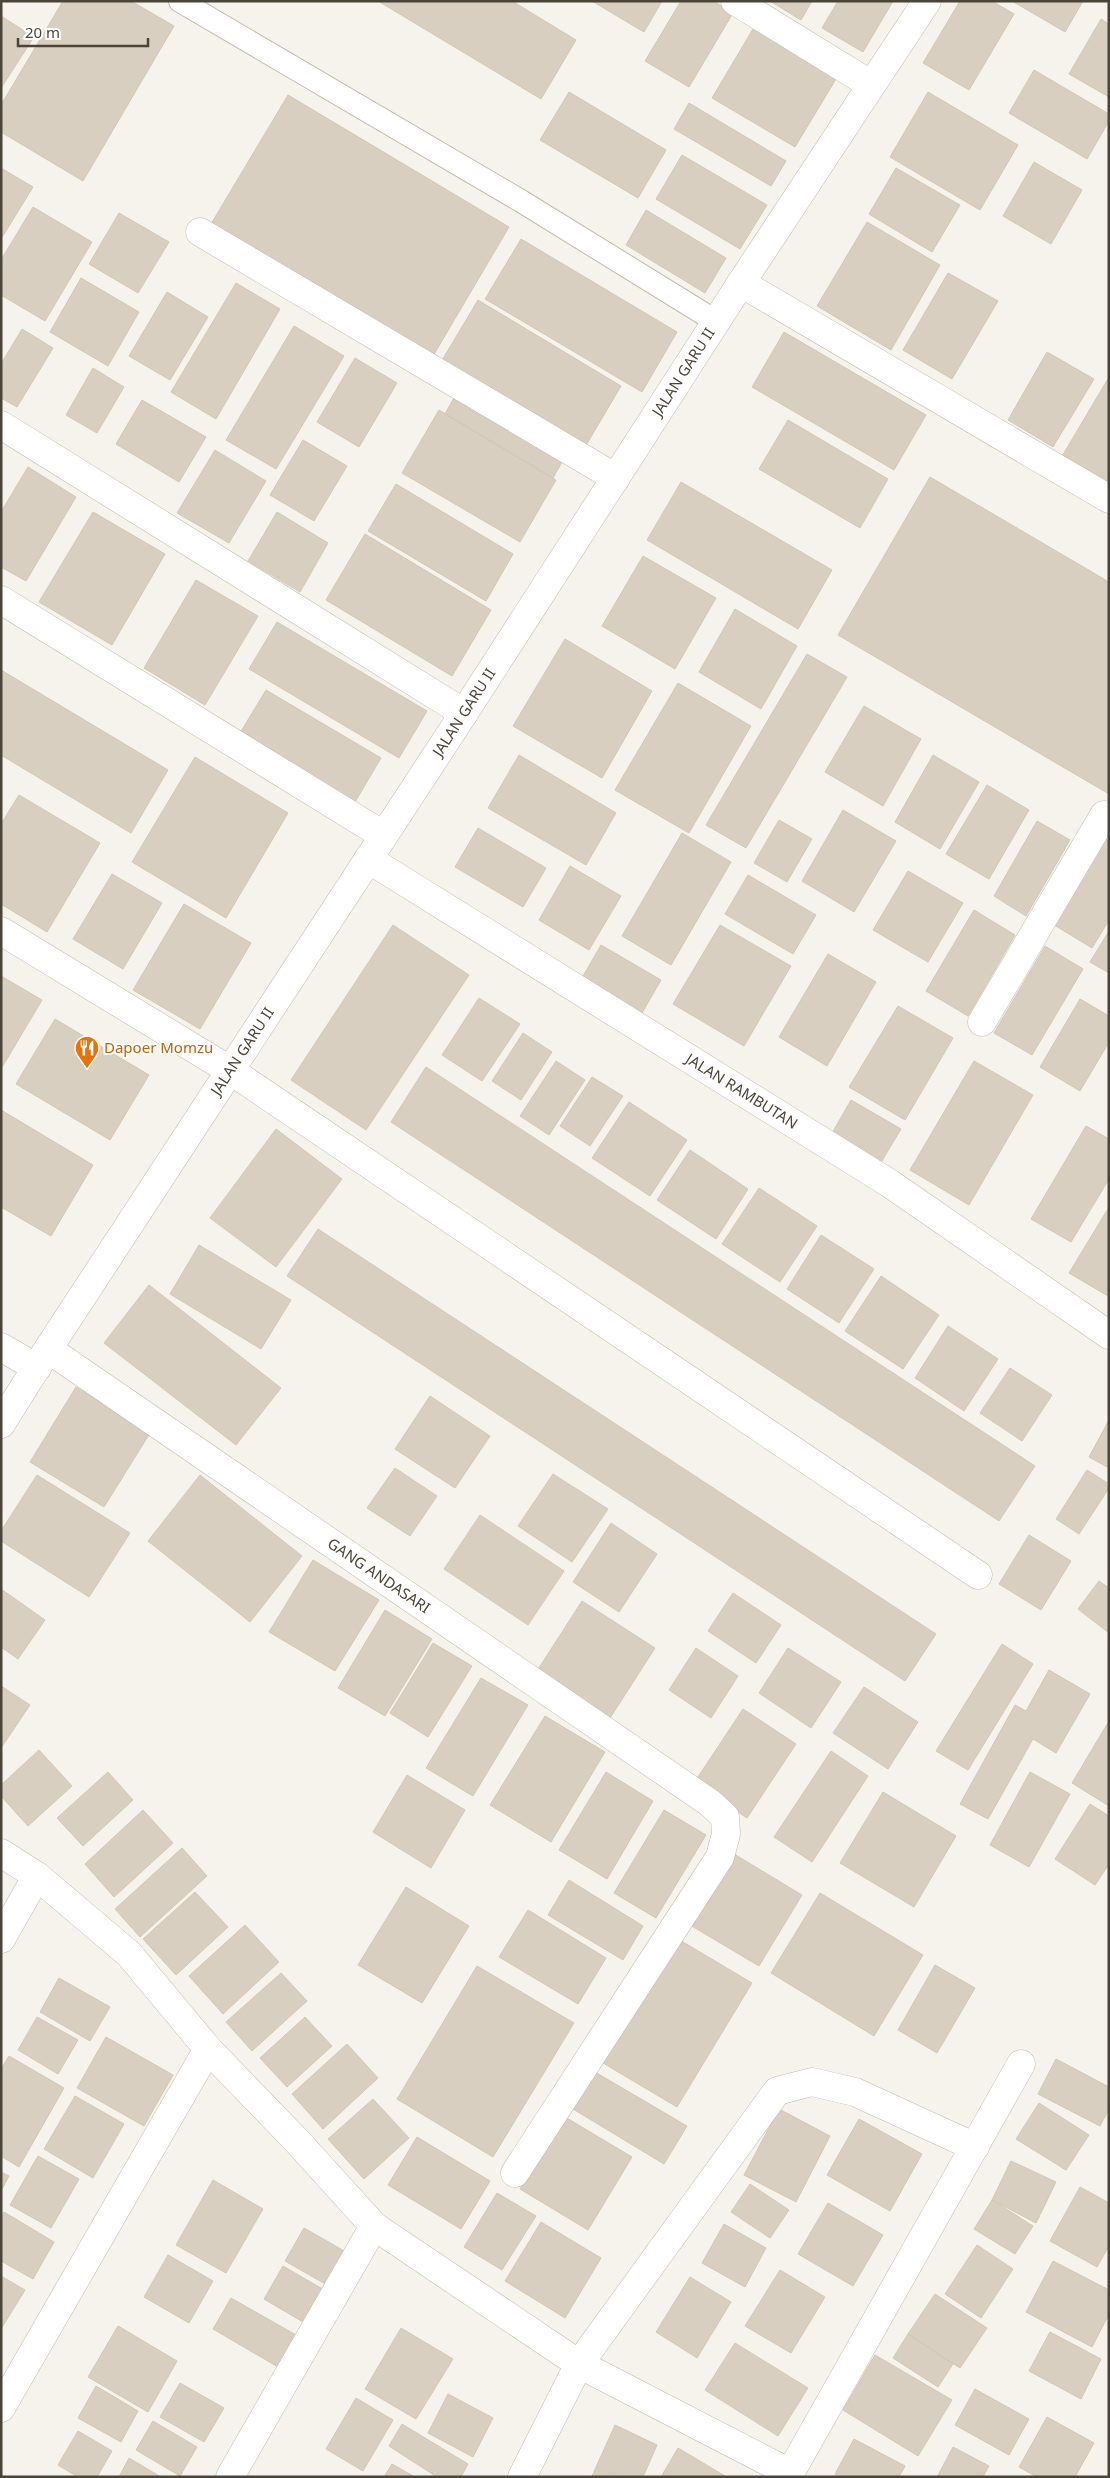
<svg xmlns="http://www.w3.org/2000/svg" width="1110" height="2478" font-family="'Noto Sans',sans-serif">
	<rect width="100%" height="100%" fill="#f6f3ec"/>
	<!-- building -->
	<path fill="#d8cfc1" stroke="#d3c7b4" d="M63,1H131L174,26L83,181L1,132V105Z
		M378,1H512L576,40L541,99Z
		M592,1H662L644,32Z
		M681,1H713L733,13L689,87L645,61Z
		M770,1H812L801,20Z
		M838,1H893L863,52L822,28Z
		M960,1H992L1014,14L969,90L923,63Z
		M1012,1H1083L1065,32Z
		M1,16L34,37L1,88Z
		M1101,19L1109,24V97L1069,74Z
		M753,29L836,79L795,147L712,98Z
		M1034,70L1109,114V121L1087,159L1009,113Z
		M569,92L666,150L638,198L540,140Z
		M928,92L1018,145L980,210L890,157Z
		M288,95L509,227L433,356L211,224Z
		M689,103L786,161L771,186L674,129Z
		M682,155L767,205L740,249L656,199Z
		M1034,162L1082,190L1051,244L1003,216Z
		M1,168L33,187L1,239Z
		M896,168L960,205L932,252L869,214Z
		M33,207L92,242L45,321L1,295V260Z
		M646,210L726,258L705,293L626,245Z
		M119,213L169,242L138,293L89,264Z
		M867,222L940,265L891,350L817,306Z
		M521,239L677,332L642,392L485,299Z
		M948,273L998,301L952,379L903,350Z
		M81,278L139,312L108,366L50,332Z
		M236,283L280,309L216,419L171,392Z
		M167,292L208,317L170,380L129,356Z
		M478,300L621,386L582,452L438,367Z
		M294,326L344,356L276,469L226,440Z
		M22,329L53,348L17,407L1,398V364Z
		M784,332L926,415L894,470L752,387Z
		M1047,352L1094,379L1053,447L1008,420Z
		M355,358L397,383L359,447L317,422Z
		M93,368L124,387L97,433L66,415Z
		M1109,377V486L1061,458Z
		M460,387L568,451L553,478L445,414Z
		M142,400L206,437L179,482L116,444Z
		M439,410L556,480L520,542L402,473Z
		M788,420L888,479L860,528L759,469Z
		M303,440L347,466L314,521L270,495Z
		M215,450L266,481L229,543L177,513Z
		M28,467L76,497L26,581L1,567V512Z
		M930,477L1109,582V794L838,635Z
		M681,482L832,570L798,629L647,540Z
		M396,484L513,554L486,601L368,531Z
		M93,512L165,554L112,645L39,602Z
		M277,512L328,543L300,592L248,561Z
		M365,534L491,610L452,676L326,600Z
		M643,556L716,598L675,669L602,626Z
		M196,580L258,616L205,705L144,668Z
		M735,609L797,646L761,709L699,672Z
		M277,622L427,711L399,758L249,669Z
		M565,639L652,691L602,778L513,726Z
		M807,654L847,677L746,848L706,825Z
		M1,670L168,770L131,833L1,755Z
		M678,683L751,726L689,833L615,790Z
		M266,690L381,758L355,802L240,733Z
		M864,706L921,739L883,806L825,772Z
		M519,755L616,813L586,865L488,808Z
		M933,755L979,782L940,849L895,822Z
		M195,757L288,813L226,918L132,862Z
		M987,785L1029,810L989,879L946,854Z
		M19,795L100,843L47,932L1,904V824Z
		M843,810L896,841L854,912L802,881Z
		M779,820L812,839L787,882L754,863Z
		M1037,821L1070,840L1026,916L994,896Z
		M478,828L546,868L523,907L455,867Z
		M682,833L731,862L671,965L622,936Z
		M1101,837L1109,841V920L1092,948L1051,923Z
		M570,866L621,896L589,950L539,920Z
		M908,871L963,903L928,962L873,930Z
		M112,874L162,903L123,969L73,939Z
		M748,875L816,915L793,954L725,914Z
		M184,904L251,943L200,1029L133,990Z
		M974,910L1015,935L968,1016L926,991Z
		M393,925L469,975L366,1130L291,1080Z
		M720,925L791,966L744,1046L673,1004Z
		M1109,931V973L1090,962Z
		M601,945L661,980L642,1013L582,978Z
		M1045,946L1083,969L1032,1055L994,1033Z
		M828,954L876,982L827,1066L779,1037Z
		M1,976L42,1000L1,1069Z
		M479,998L520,1024L482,1081L442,1055Z
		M1080,999L1109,1016V1042L1080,1091L1040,1067Z
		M898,1006L953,1038L905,1120L849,1087Z
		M55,1019L149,1075L110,1140L16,1084Z
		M523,1033L552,1052L521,1100L492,1081Z
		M556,1061L585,1080L549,1135L520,1116Z
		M974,1061L1033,1095L969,1205L910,1170Z
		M426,1067L1035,1466L999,1521L391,1122Z
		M592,1077L623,1096L590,1146L560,1126Z
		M851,1100L901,1129L880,1164L831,1135Z
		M629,1102L687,1140L650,1196L592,1158Z
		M1,1110L93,1165L51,1236L1,1207Z
		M1086,1126L1109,1139V1179L1071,1242L1031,1219Z
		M276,1129L342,1179L276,1267L210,1218Z
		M690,1150L748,1189L716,1239L657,1200Z
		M759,1188L817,1226L780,1282L722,1244Z
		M1109,1207V1295L1108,1296L1069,1273Z
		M318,1229L936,1634L905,1681L287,1276Z
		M821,1235L874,1269L839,1323L787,1289Z
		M199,1245L291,1300L261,1349L170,1294Z
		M881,1276L939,1315L903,1369L845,1331Z
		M149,1285L281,1388L236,1445L104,1343Z
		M948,1326L998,1359L964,1411L915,1378Z
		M1010,1368L1052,1395L1022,1441L980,1413Z
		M76,1387L150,1433L104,1507L30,1462Z
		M430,1396L490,1436L455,1488L395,1449Z
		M1109,1420V1468L1089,1457Z
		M395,1468L437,1496L410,1536L367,1508Z
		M1087,1470L1109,1484V1488L1079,1534L1056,1519Z
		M553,1474L608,1509L572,1562L518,1526Z
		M37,1475L130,1533L89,1597L1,1541V1531Z
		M200,1475L302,1556L250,1622L148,1541Z
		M480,1515L564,1571L528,1625L444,1569Z
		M611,1523L657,1554L619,1612L573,1582Z
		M1029,1535L1071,1561L1041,1610L999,1584Z
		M313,1560L379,1600L335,1671L269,1632Z
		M1099,1581L1109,1588V1633L1078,1609Z
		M1,1589L45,1620L18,1659L1,1647Z
		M733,1593L781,1625L756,1663L708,1631Z
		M582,1601L655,1648L610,1718L537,1671Z
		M385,1610L432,1639L385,1716L338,1688Z
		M433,1643L472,1666L428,1737L390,1713Z
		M1002,1644L1033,1664L968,1770L936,1751Z
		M696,1648L738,1676L711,1718L669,1690Z
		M788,1648L841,1682L811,1728L759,1693Z
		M1049,1670L1090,1694L1056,1753L1033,1739L988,1819L960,1804L1015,1705L1026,1711Z
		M481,1678L528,1705L473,1796L426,1768Z
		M1,1686L30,1705L1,1748Z
		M864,1687L918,1722L888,1769L833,1733Z
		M743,1709L796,1744L747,1818L694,1783Z
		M545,1716L605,1752L551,1842L490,1805Z
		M1109,1721V1806L1072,1783Z
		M39,1750L72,1786L28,1826L1,1796V1785Z
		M831,1751L868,1776L812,1862L774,1837Z
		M108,1772L133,1800L83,1846L57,1818Z
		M606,1772L653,1801L607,1879L559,1850Z
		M1030,1772L1070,1794L1029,1867L990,1845Z
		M407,1775L465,1810L431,1868L373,1832Z
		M883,1792L956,1836L914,1907L840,1863Z
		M1090,1804L1109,1816V1864L1095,1885L1055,1859Z
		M143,1810L173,1843L114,1897L85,1864Z
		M664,1810L706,1835L656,1918L614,1893Z
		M182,1848L207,1876L140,1937L115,1909Z
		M734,1854L802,1895L759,1966L690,1925Z
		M569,1880L643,1926L623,1960L548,1915Z
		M406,1887L469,1926L422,2003L358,1965Z
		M195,1892L228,1927L176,1975L143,1939Z
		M820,1893L923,1955L874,2036L771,1973Z
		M528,1910L606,1958L578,2004L499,1957Z
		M245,1925L279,1962L223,2014L189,1976Z
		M678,1939L752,1983L677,2107L603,2063Z
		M935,1965L975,1988L937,2053L898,2030Z
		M477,1966L574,2023L493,2157L397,2099Z
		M281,1973L307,2001L252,2051L226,2022Z
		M59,1978L110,2007L90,2041L40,2012Z
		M37,2017L78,2040L58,2074L18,2050Z
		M305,2017L332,2046L287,2087L260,2058Z
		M106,2037L173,2075L144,2126L77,2088Z
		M347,2044L378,2078L323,2129L292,2094Z
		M9,2056L64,2088L19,2167L1,2156V2069Z
		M1056,2059L1109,2087V2109L1100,2126L1038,2094Z
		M595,2072L687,2126L664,2164L573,2109Z
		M75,2096L124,2124L93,2178L44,2149Z
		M373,2099L409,2138L364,2179L328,2139Z
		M1039,2103L1089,2135L1066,2170L1016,2139Z
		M779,2109L830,2136L796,2202L744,2175Z
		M565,2117L632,2157L588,2230L520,2189Z
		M859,2119L922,2154L890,2211L827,2175Z
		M417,2137L490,2181L461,2229L388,2185Z
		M38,2156L79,2179L51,2228L10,2205Z
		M1011,2161L1056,2182L1036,2223L992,2200Z
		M1,2172L9,2176L1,2191Z
		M213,2180L263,2209L226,2273L176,2245Z
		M750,2184L789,2210L770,2238L731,2212Z
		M1080,2187L1109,2203V2246L1097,2267L1050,2241Z
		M497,2193L536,2216L502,2270L464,2247Z
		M992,2200L1033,2226L1015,2254L974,2229Z
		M828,2203L883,2235L853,2286L798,2254Z
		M4,2212L54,2242L33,2279L1,2261V2217Z
		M541,2222L601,2258L565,2318L505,2281Z
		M724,2224L766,2248L745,2287L702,2263Z
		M304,2228L353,2256L334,2289L285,2261Z
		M977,2245L1013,2269L981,2318L945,2294Z
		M168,2255L213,2281L189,2323L144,2297Z
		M1053,2261L1109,2290V2314L1092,2347L1026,2312Z
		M283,2266L326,2291L308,2325L264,2299Z
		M780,2270L825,2297L791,2353L745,2326Z
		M1,2276L25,2290L1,2329Z
		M690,2277L731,2302L697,2358L656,2332Z
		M935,2294L987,2328L960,2368L908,2334Z
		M231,2298L296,2335L278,2367L213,2329Z
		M118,2326L177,2361L148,2412L88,2377Z
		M401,2328L453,2359L416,2419L365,2389Z
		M1050,2332L1101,2359L1081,2399L1029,2371Z
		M908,2334L953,2364L938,2387L893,2358Z
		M735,2343L808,2388L778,2436L705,2390Z
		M875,2355L952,2400L918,2456L843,2410Z
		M180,2383L224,2408L204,2442L160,2417Z
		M96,2386L138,2411L121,2442L78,2418Z
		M975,2389L1029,2419L1009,2455L955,2425Z
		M448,2394L493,2418L473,2457L428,2433Z
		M356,2398L393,2420L363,2471L326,2449Z
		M1047,2417L1094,2443L1075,2477H1037L1019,2467Z
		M153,2421L197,2447L180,2476L136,2450Z
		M402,2424L468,2464L461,2477H437L389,2446Z
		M615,2425L657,2445L643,2477L592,2476Z
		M78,2431L112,2451L97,2477H78L58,2465Z
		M854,2439L905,2466L899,2477H839L835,2474Z
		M953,2447L989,2466L983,2477H937Z
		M678,2448L725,2476L724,2477H661Z
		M129,2458L161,2477H119Z
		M392,2464L415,2477H384Z"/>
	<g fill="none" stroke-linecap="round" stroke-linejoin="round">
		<defs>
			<path id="lane" d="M180,1L521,201L717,322"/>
			<g id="street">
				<path d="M735,1L870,84"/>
				<path d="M200,232L616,478"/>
				<path d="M741,283L1109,499"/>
				<path d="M1,425L464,713"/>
				<path d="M1,600L383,835"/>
				<path id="s1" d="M368,859L889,1183L1109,1335"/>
				<path d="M1,931L231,1071L978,1575"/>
				<path d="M982,1022L1104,815"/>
				<path d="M1,1347L37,1368"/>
				<path id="s2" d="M48,1349L710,1803L725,1817L726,1834L720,1857L515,2173"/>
				<path id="s3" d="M1,1424L48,1349L464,713L741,283L927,1"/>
				<path d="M1,1853L37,1876L129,1954L208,2049L297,2141L374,2226L579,2364L790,2473"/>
				<path d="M1,1939L37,1876"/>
				<path d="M1,2408L208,2049"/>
				<path d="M230,2477L374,2226"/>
				<path d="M522,2477L579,2364L777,2091L812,2082L855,2092L975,2147"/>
				<path d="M788,2477L1021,2064"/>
			</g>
		</defs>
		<!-- lane casing -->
		<use href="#lane" stroke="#c2bbae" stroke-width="24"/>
		<!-- street casing -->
		<use href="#street" stroke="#c2bbae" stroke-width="29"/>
		<!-- lane -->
		<use href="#lane" stroke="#fff" stroke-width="22"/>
		<!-- street -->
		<use href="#street" stroke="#fff" stroke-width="28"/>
	</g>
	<!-- icons -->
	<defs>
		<symbol id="restaurant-pin" viewBox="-11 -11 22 30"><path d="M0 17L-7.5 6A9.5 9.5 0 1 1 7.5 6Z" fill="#e8710a" stroke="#fff"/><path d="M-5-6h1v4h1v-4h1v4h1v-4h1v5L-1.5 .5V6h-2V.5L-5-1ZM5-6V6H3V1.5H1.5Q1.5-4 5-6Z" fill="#fff"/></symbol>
	</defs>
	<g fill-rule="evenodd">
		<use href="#restaurant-pin" x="73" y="1034" width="28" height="38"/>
	</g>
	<g text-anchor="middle" stroke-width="4" stroke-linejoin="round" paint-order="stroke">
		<!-- street labels -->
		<g font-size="15" fill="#4b4439" stroke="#fff">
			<text dy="5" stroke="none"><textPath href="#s3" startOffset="1254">JALAN GARU II</textPath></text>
			<text dy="5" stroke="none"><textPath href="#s3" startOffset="849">JALAN GARU II</textPath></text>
			<text dy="5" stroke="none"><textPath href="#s3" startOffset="444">JALAN GARU II</textPath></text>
			<text dy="5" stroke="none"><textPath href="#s1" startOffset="440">JALAN RAMBUTAN</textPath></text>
			<text dy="5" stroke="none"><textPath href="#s2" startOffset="401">GANG ANDASARI</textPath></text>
		</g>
		<!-- food labels -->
		<g font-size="15" fill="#c56008" stroke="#fff" text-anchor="start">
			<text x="104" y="1053">Dapoer Momzu</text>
		</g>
	</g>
	<!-- border -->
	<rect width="1110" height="2478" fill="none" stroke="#4b4439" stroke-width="5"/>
	<!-- scale -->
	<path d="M18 38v8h130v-8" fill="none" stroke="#4b4439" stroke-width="2.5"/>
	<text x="25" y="38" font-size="15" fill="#4b4439" stroke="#ffffff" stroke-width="4" paint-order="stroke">20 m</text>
</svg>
